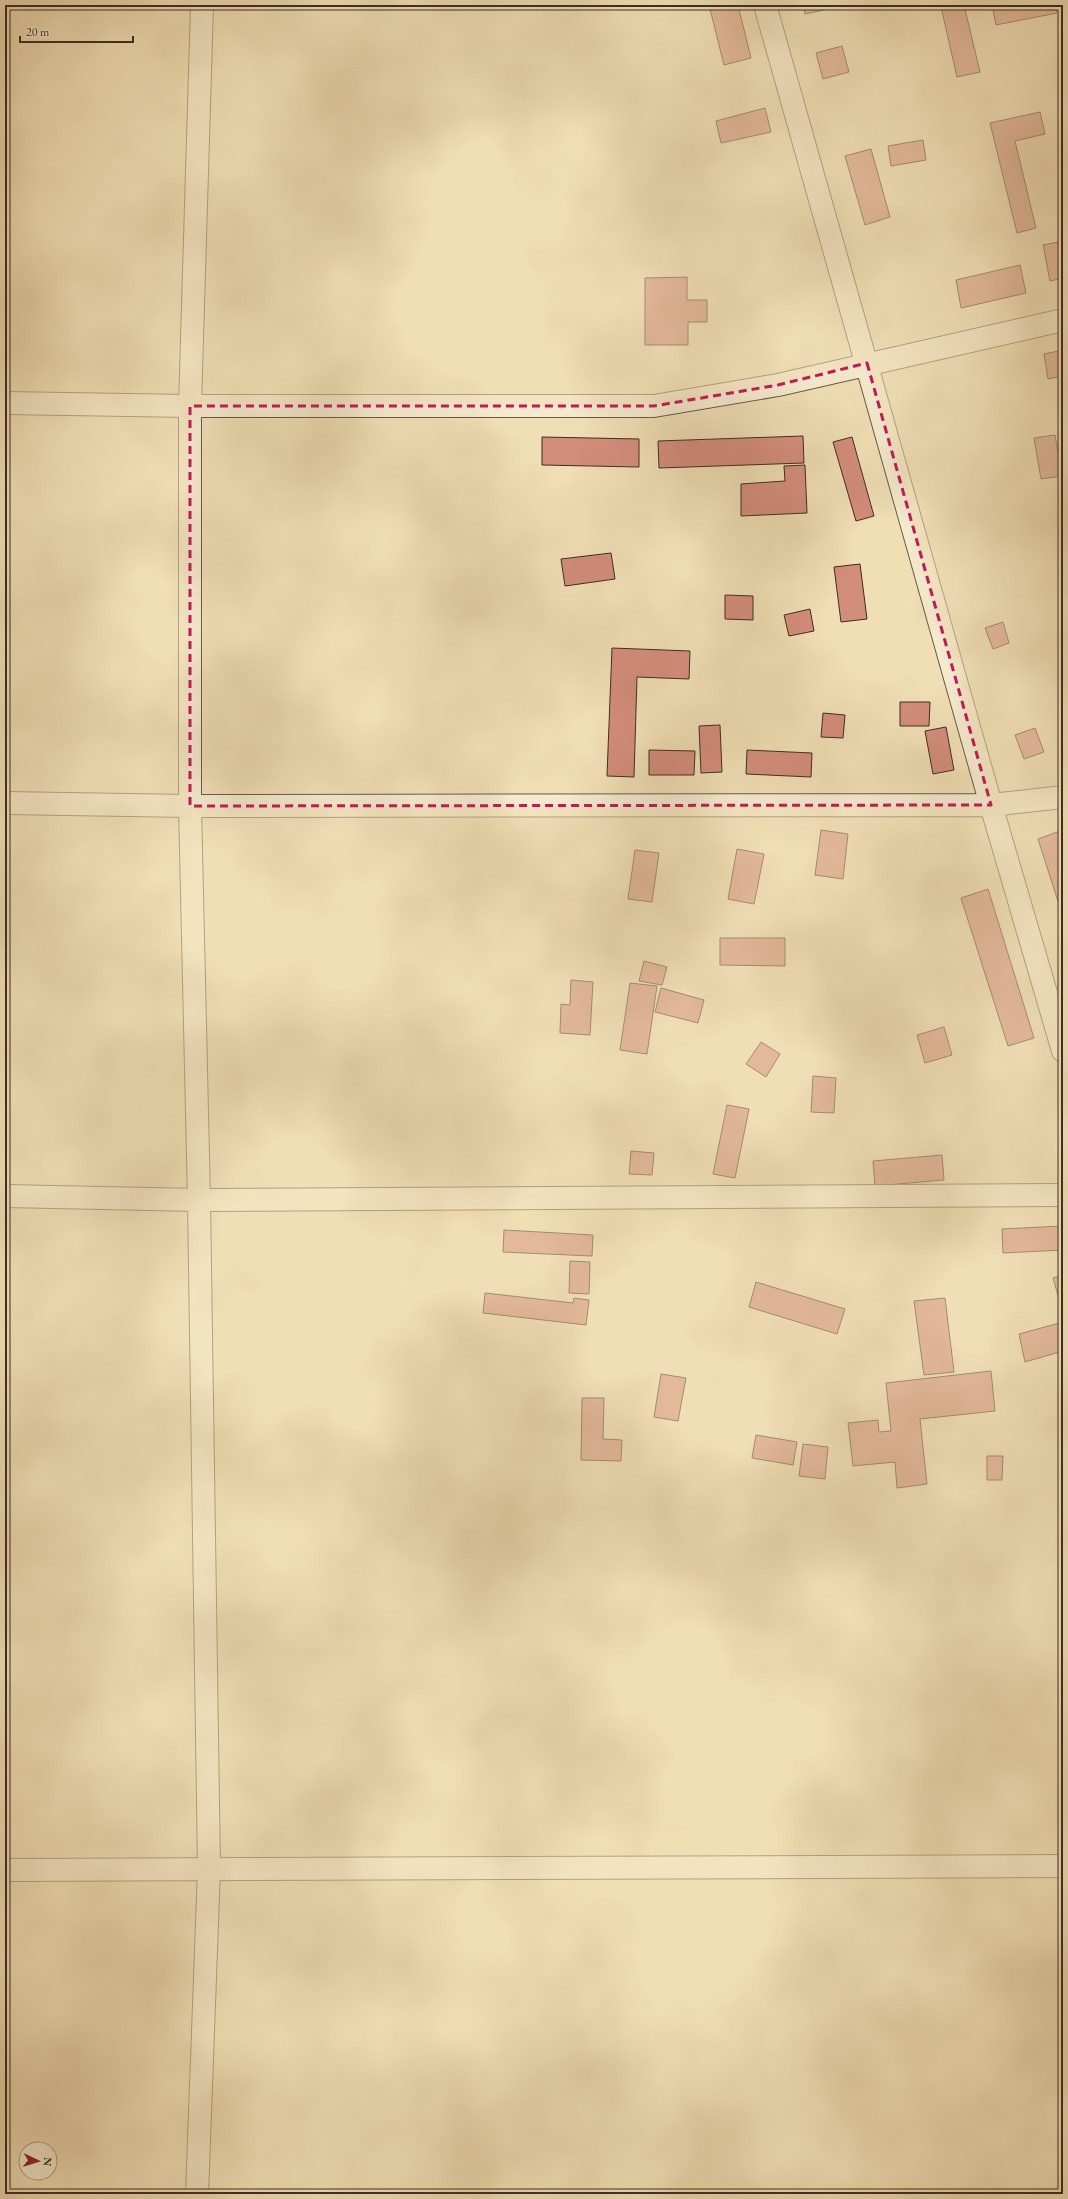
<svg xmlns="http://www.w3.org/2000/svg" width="1068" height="2199" font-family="'EB Garamond',serif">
	<rect width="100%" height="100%" fill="#f0deb4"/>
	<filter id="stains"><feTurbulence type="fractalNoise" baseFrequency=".005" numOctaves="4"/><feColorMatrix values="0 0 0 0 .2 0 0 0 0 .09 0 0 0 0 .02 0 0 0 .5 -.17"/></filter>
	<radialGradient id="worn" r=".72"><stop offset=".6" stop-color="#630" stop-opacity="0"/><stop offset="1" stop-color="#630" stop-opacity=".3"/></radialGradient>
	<!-- building -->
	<path fill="#d38d7b" stroke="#3e2c25" d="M709,5H738L751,58L724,65Z
		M803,5H847L805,14Z
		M949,5H964L980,72L957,77L941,7Z
		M992,5H1056L1057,13L996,25Z
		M842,46L849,72L823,79L816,53Z
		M765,108L771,132L721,143L716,121Z
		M1040,112L1045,134L1015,141L1036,228L1017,233L990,123Z
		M923,140L926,160L891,166L888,146Z
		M871,149L890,217L865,225L845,156Z
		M1063,241V278L1050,281L1043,245Z
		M1020,265L1026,293L961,308L956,280Z
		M687,277V300H707V322H688V345H645V278Z
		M1063,350V376L1048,379L1044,354Z
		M1055,435L1062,476L1041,479L1034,438Z
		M803,436L804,463L659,468L658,441Z
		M542,437L639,439V467L542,465Z
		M852,437L874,516L856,521L833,442Z
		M805,465L807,513L741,516V484L785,481L784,466Z
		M611,553L615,579L565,586L561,559Z
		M860,564L867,619L841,622L834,567Z
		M725,595L753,596V620L725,619Z
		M810,609L814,631L789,636L784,615Z
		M1003,622L1009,643L993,649L985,628Z
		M612,648L690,651L689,679L637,677L634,777L607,776Z
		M900,702H930L929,726H900Z
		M823,713L845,715L843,738L821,737Z
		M720,725L722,772L701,773L699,726Z
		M946,727L954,770L933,774L925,731Z
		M1035,728L1044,752L1024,759L1015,735Z
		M649,750L695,751L694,775H649Z
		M747,750L812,753L811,777L746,774Z
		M821,830L848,834L843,879L815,875Z
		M1060,831L1063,840V917L1038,839Z
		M737,849L764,854L754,904L728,899Z
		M635,850L659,853L652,902L628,899Z
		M988,889L1034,1038L1008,1046L961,898Z
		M720,938H785V966L720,965Z
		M644,961L667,967L662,985L639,981Z
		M571,980L593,982L590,1035L560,1033L561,1004L570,1005Z
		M630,983L657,986L647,1054L620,1050Z
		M661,988L704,1000L698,1023L655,1012Z
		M944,1027L952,1055L925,1063L917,1035Z
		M761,1042L780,1054L766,1077L746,1064Z
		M813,1076L836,1078L834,1113L811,1112Z
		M727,1105L749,1109L735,1178L713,1174Z
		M631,1151L654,1153L652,1175L629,1174Z
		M942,1155L944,1180L875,1186L873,1161Z
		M1063,1226V1250L1003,1253L1002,1229Z
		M504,1230L593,1235L592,1256L503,1252Z
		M570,1261L590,1262L589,1294L569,1293Z
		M1063,1275V1313L1053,1278Z
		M756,1282L845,1309L837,1334L749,1307Z
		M485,1293L573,1303L574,1298L589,1300L586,1325L483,1313Z
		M945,1298L954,1372L924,1375L914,1301Z
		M1063,1322V1351L1025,1362L1019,1334Z
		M991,1371L995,1411L920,1419L927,1484L897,1488L895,1462L853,1466L848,1423L878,1420L879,1432L891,1431L886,1383Z
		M661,1374L686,1378L678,1421L654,1417Z
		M582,1398H604L603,1439L622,1440L621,1461L581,1460Z
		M756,1435L797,1442L793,1465L752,1458Z
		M803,1444L828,1447L825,1479L799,1476Z
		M987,1456H1003L1002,1480H987Z"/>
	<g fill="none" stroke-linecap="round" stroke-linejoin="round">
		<defs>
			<path id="minor" d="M765,5L991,805L1063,1051
				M5,403L190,406H654L778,385L1063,320
				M5,803L190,806L991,805L1063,797
				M5,1196L199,1200L1063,1195
				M5,1870L1063,1866
				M197,2194L209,1869L199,1200L190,806V406L202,5"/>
		</defs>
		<!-- minor casing -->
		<use href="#minor" stroke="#6a5849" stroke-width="24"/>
		<!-- minor -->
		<use href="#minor" stroke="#f5eace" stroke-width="22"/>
	</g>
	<!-- marked area -->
	<path d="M0 0H1068V2199H0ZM867,363L991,805L190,806V406H654L778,385Z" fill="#f0deb4" fill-opacity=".55" fill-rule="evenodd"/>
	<path fill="none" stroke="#c2185b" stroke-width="3" stroke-dasharray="8 5" stroke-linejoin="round" d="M867,363L991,805L190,806V406H654L778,385Z"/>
	<!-- margin -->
	<rect width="1068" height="2199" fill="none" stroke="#f0deb4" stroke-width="20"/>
	<rect x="6" y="6" width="1056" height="2187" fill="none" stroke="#3e2c25" stroke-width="2"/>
	<rect x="10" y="10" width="1048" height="2179" fill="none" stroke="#3e2c25"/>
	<!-- north arrow -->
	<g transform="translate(38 2161) rotate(94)"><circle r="19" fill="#f5eace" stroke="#ac9e8a"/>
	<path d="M0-3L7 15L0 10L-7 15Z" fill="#8f2418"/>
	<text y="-6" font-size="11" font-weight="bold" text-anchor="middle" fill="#3e2c25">N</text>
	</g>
	<!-- scale -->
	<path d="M20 36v6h113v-6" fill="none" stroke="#3e2c25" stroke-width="2"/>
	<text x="26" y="36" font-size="12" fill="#3e2c25" stroke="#f5eace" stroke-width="3" paint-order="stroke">20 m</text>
	<rect width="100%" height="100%" filter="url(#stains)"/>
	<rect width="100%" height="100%" fill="url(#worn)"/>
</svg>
